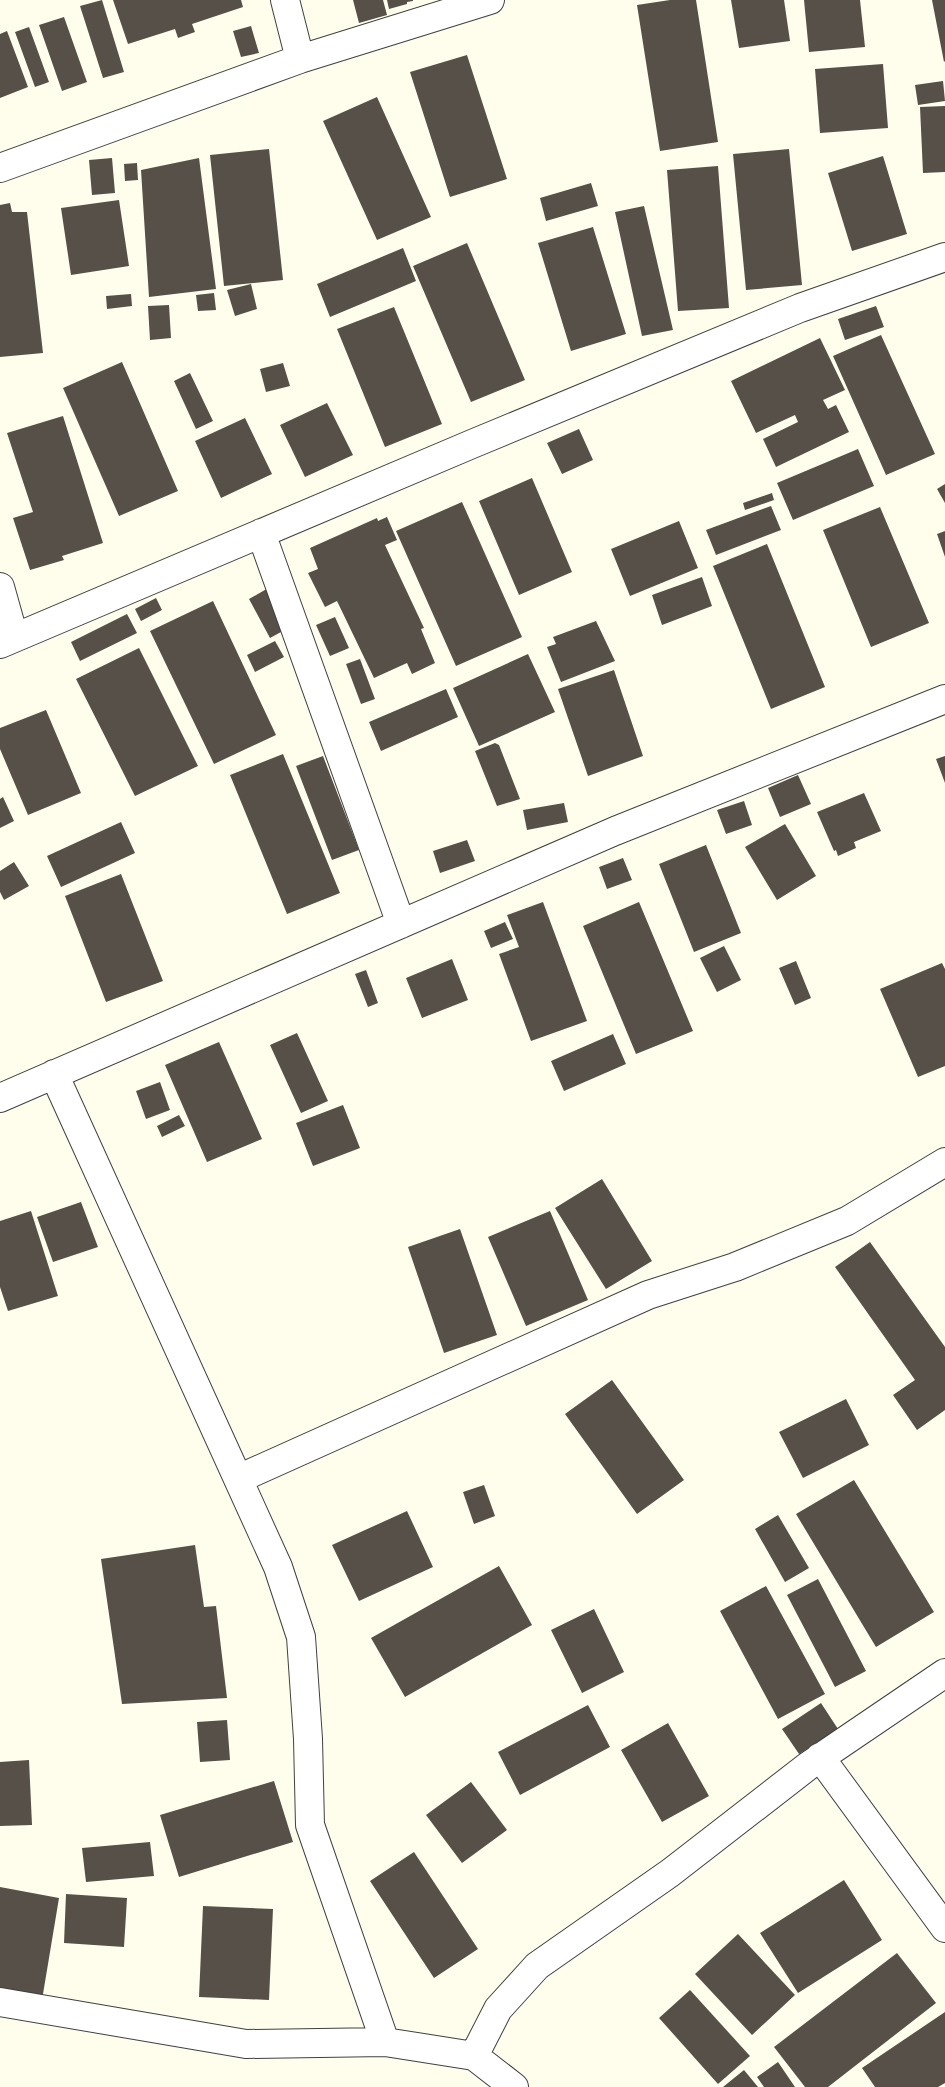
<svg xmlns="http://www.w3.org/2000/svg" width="945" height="2087" font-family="Merriweather,serif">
	<rect width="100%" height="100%" fill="#fffeed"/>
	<!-- building -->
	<path fill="#575048" d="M102,0L124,72L103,78L80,6Z
		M113,0H241L243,7L192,24L195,32L178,38L175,29L128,44Z
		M353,0H383L387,15L359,23Z
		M387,0H413V1L407,2V4L389,9Z
		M670,0H696L718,142L660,151L637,5Z
		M731,0H784L790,41L739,48Z
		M804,0H860L865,47L809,52Z
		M932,0H945V61L944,62Z
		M64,17L87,82L62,91L39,25Z
		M251,26L259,53L241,57L233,31Z
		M29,27L49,82L35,87L15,32Z
		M7,31L28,87L0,98V34Z
		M467,55L507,179L450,197L410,72Z
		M883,64L888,128L820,133L815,69Z
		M943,81L945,101L918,105L915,85Z
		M377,97L431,217L377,240L323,121Z
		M945,106V172L923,173L920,107Z
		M269,149L283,280L224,286L210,155Z
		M789,149L802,285L746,290L733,154Z
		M883,156L907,234L852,251L828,173Z
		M112,158L115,193L92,195L89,160Z
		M199,158L216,289L149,297L141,170Z
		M137,163L138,180L125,181L124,164Z
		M718,166L729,308L678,311L667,170Z
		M591,183L598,206L546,221L540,198Z
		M119,200L129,266L71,275L61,208Z
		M10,203L12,212H27L43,353L0,357V205Z
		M644,206L673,330L642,336L615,212Z
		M593,227L626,334L571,351L538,243Z
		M467,243L525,380L471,402L413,266Z
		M403,248L416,281L330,317L317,284Z
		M251,284L257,309L235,316L227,290Z
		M214,293L216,310L198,311L196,295Z
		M131,294L132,306L107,309L106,296Z
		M169,305L171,338L150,340L148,306Z
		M876,306L884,327L845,340L838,319Z
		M394,307L442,424L385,447L337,329Z
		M881,335L935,454L886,475L833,356Z
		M820,338L845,390L823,400L828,409L836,405L849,432L776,467L763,439L798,422L795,415L756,433L731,381Z
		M122,362L178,491L119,516L63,388Z
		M283,363L290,386L266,392L260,369Z
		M190,373L213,421L196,429L174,381Z
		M327,403L353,455L305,477L280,425Z
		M63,416L103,543L62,556L64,560L30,570L13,518L33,512L7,433Z
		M245,418L272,474L221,498L195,441Z
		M579,429L593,460L562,474L547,443Z
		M858,449L874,486L793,520L777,483Z
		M532,478L572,572L519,595L479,501Z
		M945,484V503L937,489Z
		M772,493L774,500L745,510L743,503Z
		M462,502L522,637L456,666L396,531Z
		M771,506L781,530L716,555L706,530Z
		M880,507L929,623L871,647L823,530Z
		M387,517L397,540L385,545L424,628L421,629L435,663L412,674L407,663L374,678L337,601L325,607L308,573L318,569L310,548L377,518L378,521Z
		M679,521L698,568L630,596L611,549Z
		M945,531V557L937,534Z
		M767,544L825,687L771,709L713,566Z
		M702,577L712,606L662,625L652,595Z
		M270,587L292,626L270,638L249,599Z
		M156,598L162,610L141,621L135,609Z
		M213,601L276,735L214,764L150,631Z
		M127,614L137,633L80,661L71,642Z
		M335,617L349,648L330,656L316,625Z
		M596,621L615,661L561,682L547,647L556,644L553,637Z
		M275,641L284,657L255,672L247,655Z
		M139,648L198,766L135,796L76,679Z
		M528,654L555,712L479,746L453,688Z
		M360,659L375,699L361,704L346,664Z
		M614,670L643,756L588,776L558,689Z
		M446,689L458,717L381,751L369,722Z
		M46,710L81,793L28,815L0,749V728Z
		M495,743L499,745L520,799L497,806L475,751Z
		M283,754L340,893L287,914L230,775Z
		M323,756L359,850L332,860L296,766Z
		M945,756V783L936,759Z
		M798,775L811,804L780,817L768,788Z
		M864,793L881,831L854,842L856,848L838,856L836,850L834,851L817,812Z
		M3,797L14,821L0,828V799Z
		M744,801L752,825L726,834L717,810Z
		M564,803L568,822L527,830L523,810Z
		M121,822L135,853L61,887L47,856Z
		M785,824L816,876L777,900L745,847Z
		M467,840L475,861L440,873L433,851Z
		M706,845L741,933L694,952L659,864Z
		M623,858L632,880L607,889L599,867Z
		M14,862L29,886L4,900L0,892V871Z
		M121,874L163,981L106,1002L65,896Z
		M543,902L587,1021L531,1041L499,954L519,947L507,915Z
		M639,902L693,1031L636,1054L583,926Z
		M505,922L513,939L491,948L484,931Z
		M724,946L741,980L717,992L700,958Z
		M452,959L468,1000L422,1018L406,978Z
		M796,961L811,998L795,1005L779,968Z
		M942,963L945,969V1066L918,1077L880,989Z
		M366,970L378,1003L368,1007L355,974Z
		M297,1033L328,1101L301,1113L270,1045Z
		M613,1034L626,1064L564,1091L551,1061Z
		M219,1042L262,1139L207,1162L165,1065Z
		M160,1082L170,1110L146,1119L136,1091Z
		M343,1105L360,1148L313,1166L296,1123Z
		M179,1115L185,1126L162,1137L157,1126Z
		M602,1179L652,1261L606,1289L555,1208Z
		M81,1202L98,1247L53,1262L37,1217Z
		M31,1211L58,1296L8,1311L0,1287V1221Z
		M550,1211L588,1300L526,1326L488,1237Z
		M460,1229L497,1335L444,1353L408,1247Z
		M870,1242L945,1347V1410L917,1430L893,1395L915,1380L835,1267Z
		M612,1380L684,1480L637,1514L565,1414Z
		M846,1399L869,1445L803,1478L779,1432Z
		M854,1480L934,1612L876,1647L796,1514Z
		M484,1485L495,1516L474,1524L463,1492Z
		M407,1511L433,1567L359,1601L332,1545Z
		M778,1515L809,1568L785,1582L755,1529Z
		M195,1545L204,1607L216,1606L227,1698L122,1704L101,1559Z
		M499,1566L532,1625L405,1697L371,1638Z
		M818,1579L866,1671L835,1687L787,1595Z
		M766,1586L825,1694L778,1719L720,1611Z
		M594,1609L624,1672L582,1693L551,1630Z
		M821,1703L838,1729L799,1754L782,1729Z
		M588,1705L610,1747L520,1795L498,1752Z
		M227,1720L230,1760L200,1762L197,1722Z
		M668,1723L709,1796L662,1822L621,1750Z
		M29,1760L32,1825L0,1826V1762Z
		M274,1781L293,1842L179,1877L160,1815Z
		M471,1782L507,1830L462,1863L426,1815Z
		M150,1842L154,1876L86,1882L82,1848Z
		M414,1852L478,1949L434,1978L370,1881Z
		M844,1880L882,1940L798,1993L760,1933Z
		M0,1887L59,1898L42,2000L0,1993Z
		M66,1894L127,1898L124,1947L64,1943Z
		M203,1906L273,1909L269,2000L199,1997Z
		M738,1934L795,1995L752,2035L695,1974Z
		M897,1953L936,2003L828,2087H805L774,2047Z
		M690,1990L750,2056L718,2084L659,2018Z
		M945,2012V2083L938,2087H875L862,2068Z
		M778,2062L795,2087H764L757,2077Z
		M744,2070L758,2087H723Z"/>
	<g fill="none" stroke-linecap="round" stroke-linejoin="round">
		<defs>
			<path id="minor" d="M285,0L300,59
				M0,168L300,59L490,0
				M261,533L401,924
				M0,587L14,637
				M0,644L472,444L800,308L945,257
				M54,1074L278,1567L301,1637L308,1739L310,1825L385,2042
				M0,1098L615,831L945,699
				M238,1479L648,1295L735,1267L847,1221L945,1162
				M820,1757L945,1928
				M0,2002L246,2044L385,2042L474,2056L514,2087
				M474,2056L498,2009L537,1966L670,1873L808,1766L945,1673"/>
		</defs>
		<!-- minor casing -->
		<use href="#minor" stroke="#404040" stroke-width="30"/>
		<!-- minor -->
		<use href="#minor" stroke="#fff" stroke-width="28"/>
	</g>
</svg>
